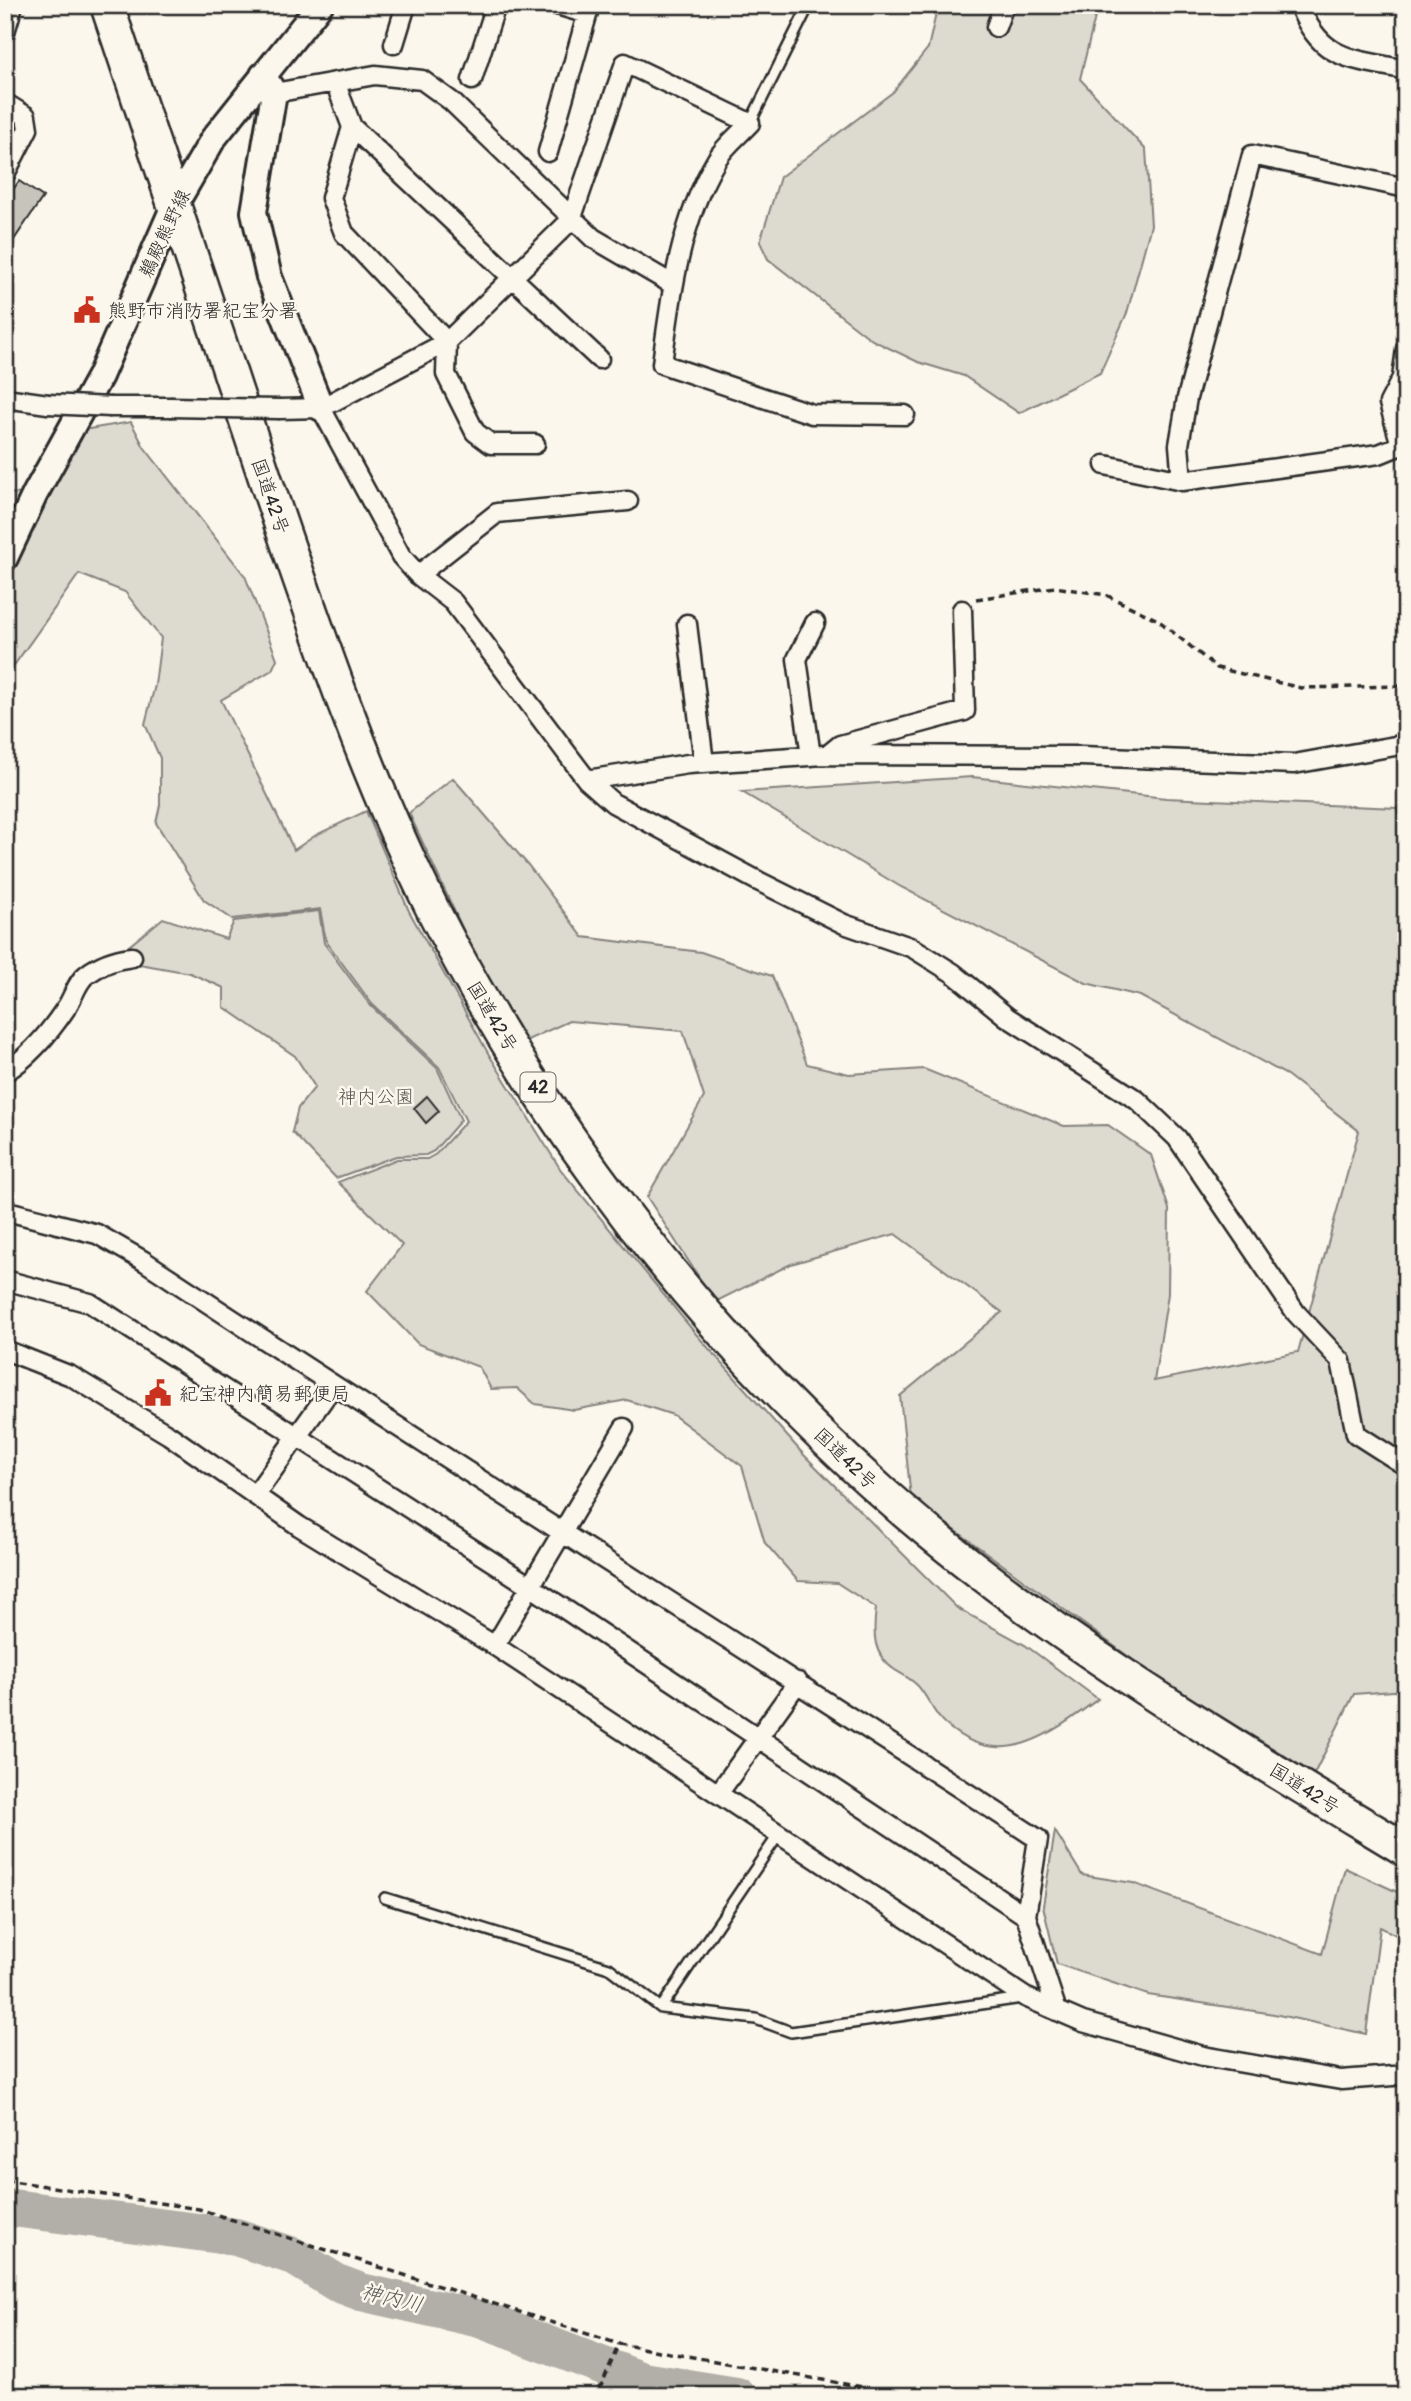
<svg xmlns="http://www.w3.org/2000/svg" width="1411" height="2401" font-family="Pangolin,'Klee One',sans-serif">
	<rect width="100%" height="100%" fill="#fbf7ec"/>
	<filter id="ink" filterUnits="userSpaceOnUse"><feTurbulence type="fractalNoise" baseFrequency=".0143" numOctaves="2"/><feDisplacementMap in="SourceGraphic" scale="14" xChannelSelector="R" yChannelSelector="G"/><feConvolveMatrix kernelMatrix="1 2 1 2 8 2 1 2 1" color-interpolation-filters="sRGB"/></filter>
	<g filter="url(#ink)">
		<!-- green -->
		<path fill="#dddad0" stroke="#84827e" stroke-width="2" d="M938,5H1098L1080,79L1146,150L1151,225L1127,313L1100,373L1019,413L964,376L918,362L872,340L768,259L760,242L780,177L893,92L928,48Z
			M131,422L144,447L245,576L277,659L272,670L221,700L294,850L316,835L366,811L409,911L488,1053L561,1170L696,1334L804,1455L957,1608L1025,1645L1098,1699C1050,1735 1000,1773 945,1724C933,1714 928,1696 917,1685C911,1679 902,1674 895,1670C872,1655 873,1633 876,1608L837,1583L798,1581L765,1543L742,1466L673,1415L627,1400L574,1410L535,1404L517,1388L491,1389L479,1367L418,1344L367,1291L402,1245L338,1182L397,1159H427L436,1154L466,1121L439,1067L372,1004L326,941L320,909L232,919L204,900L156,823L160,805V758L145,724L155,685L161,638L125,592L79,574L5,678V493L44,495L83,430Z
			M972,777L1166,798L1397,808L1406,849V1690L1354,1694L1314,1774L1151,1673L911,1498L900,1396L1002,1312L895,1234L791,1264L715,1302L647,1197L704,1097L683,1031L569,1021L521,1043L470,945L409,813L453,778L528,865L583,937L701,952L772,976L807,1064L849,1074L924,1069L1064,1126L1108,1125L1151,1155L1169,1209L1168,1294L1154,1381L1298,1352L1359,1131L1287,1075L1140,996L1086,983L901,887L742,792Z
			M319,911L324,943L370,1005L437,1068L461,1120L434,1151L426,1155L396,1156L336,1178L292,1132L298,1108L315,1087L295,1056L224,1007V988L190,973L133,963L129,946L163,918L226,939L234,921Z
			M1055,1831L1082,1875L1133,1883L1322,1954L1345,1868L1406,1896V1940L1380,1927L1366,2034L1274,2014L1148,1995L1057,1964L1043,1906Z"/>
		<g fill="none" stroke-linecap="round" stroke-linejoin="round">
			<!-- river -->
			<path stroke="#b1afa7" stroke-width="38" d="M5,2207L236,2237L293,2256L337,2283L361,2292L480,2319L643,2381L737,2396"/>
		</g>
		<!-- building -->
		<path fill="#c7c4bc" stroke="#2b2b2b" stroke-width="2" d="M19,181L43,197L5,253V201Z
			M427,1096L439,1111L426,1123L414,1108Z"/>
		<g fill="none" stroke-linecap="round" stroke-linejoin="round">
			<defs>
				<path id="lane" d="M750,123L809,5
					M385,1898L609,1968L661,2008L756,2019L791,2032L1022,1998
					M661,2008L779,1834"/>
				<path id="street" d="M557,5L587,14
					M1299,5C1321,62 1352,58 1406,70
					M996,27L1004,5
					M5,32L13,5
					M394,44L406,5
					M472,80L496,5
					M335,82L352,127L331,198L344,233L447,342L446,374L475,432L491,444H535
					M274,93L375,75L422,80L451,101L593,238L672,284
					M5,103L26,116L28,129L5,174
					M352,127L599,359
					M548,152L590,5
					M1406,349L1402,378L1406,381
					M5,398L48,404
					M111,407H170
					M321,408L401,556L418,575L453,602L587,780L613,803L758,881L844,924L913,948L953,973L1007,1017L1137,1100L1177,1138L1296,1313L1341,1361L1356,1434L1406,1466
					M280,409L321,408L447,342L571,220L625,63L750,123C740,134 725,146 717,159C680,221 671,294 662,364L812,414L905,415
					M1105,465L1182,481L1379,454L1401,445L1389,403L1402,378
					M1182,481L1179,445L1187,398L1252,155L1406,188
					M418,575L497,513L628,501
					M687,624L704,763
					M829,754L840,745L965,711L962,610
					M811,756L797,659L815,623
					M587,780L688,764L824,755L1081,756L1294,764L1406,744
					M5,1072C29,1057 50,1032 66,1008C73,998 77,982 86,975C100,964 115,959 132,957
					M15,1213L97,1234L144,1261C440,1457 741,1645 1038,1839L1026,1916
					M5,1280L90,1303L530,1586L1026,1916L1057,2011
					M5,1350L71,1376L169,1435L299,1526L495,1646L1025,1997L1083,2022L1203,2056L1341,2080L1406,2075
					M255,1495L333,1386
					M495,1646L624,1428
					M718,1794L798,1682"/>
				<path id="secondary" d="M263,75L274,93L254,212L269,277L321,408
					M5,558L35,494L100,376L173,208L213,139L320,5"/>
				<path id="highway" d="M107,5C161,165 214,324 267,484C316,628 365,774 433,910C541,1123 704,1335 883,1493C1041,1633 1226,1741 1406,1850"/>
			</defs>
			<!-- lane casing -->
			<use href="#lane" stroke="#2b2b2b" stroke-width="14"/>
			<!-- street casing -->
			<use href="#street" stroke="#2b2b2b" stroke-width="23"/>
			<!-- secondary casing -->
			<use href="#secondary" stroke="#2b2b2b" stroke-width="30"/>
			<!-- highway casing -->
			<use href="#highway" stroke="#2b2b2b" stroke-width="37"/>
			<!-- path -->
			<path stroke="#2b2b2b" stroke-width="3.5" stroke-dasharray="7 5" stroke-linecap="butt" d="M976,599L1055,587L1106,595L1158,620L1217,668L1301,688L1406,686
				M5,2180L199,2209L619,2344L913,2396
				M589,2396L602,2384L619,2344"/>
			<!-- lane -->
			<use href="#lane" stroke="#fbf7ec" stroke-width="9"/>
			<!-- street -->
			<use href="#street" stroke="#fbf7ec" stroke-width="18"/>
			<!-- secondary -->
			<use href="#secondary" stroke="#fbf7ec" stroke-width="24"/>
			<!-- highway -->
			<use href="#highway" stroke="#fbf7ec" stroke-width="32"/>
			<defs>
				<path id="street-bridge" d="M48,404L111,407
					M170,407L280,409"/>
			</defs>
			<!-- street-bridge casing -->
			<use href="#street-bridge" stroke="#2b2b2b" stroke-width="23" stroke-linecap="butt"/>
			<!-- street-bridge -->
			<use href="#street-bridge" stroke="#fbf7ec" stroke-width="18"/>
		</g>
	</g>
	<!-- icons -->
	<defs>
		<symbol id="civic-bare" viewBox="-9 -9 18 18"><path d="M-.6-6.5H3V-4.5H.6V-3L4-1V1h2V6H-6V1h2V-1L-.6-3ZM-1.2 2.5V6h2.4V2.5Z" fill="#c8321e" stroke="#fbf7ec" stroke-width="2.5" paint-order="stroke"/></symbol>
	</defs>
	<g fill-rule="evenodd">
		<use href="#civic-bare" x="68" y="291" width="38" height="38"/>
		<use href="#civic-bare" x="139" y="1374" width="38" height="38"/>
	</g>
	<g text-anchor="middle" stroke-width="5" stroke-linejoin="round" paint-order="stroke">
		<!-- shield labels -->
		<rect fill="#fbf7ec" stroke="#696865" stroke-width="2" x="520.5" y="1072.5" width="35" height="29" rx="5"/>
		<g font-size="18" font-weight="bold" fill="#2b2b2b">
			<text x="538" y="1093">42</text>
		</g>
		<!-- street labels -->
		<g font-size="19" fill="#2b2b2b" stroke="#fbf7ec">
			<text transform="translate(164 233) rotate(-65)" y="7">鵜殿熊野線</text>
			<text transform="translate(271 496) rotate(71)" y="7">国道42号</text>
			<text transform="translate(493 1016) rotate(59)" y="7">国道42号</text>
			<text transform="translate(846 1458) rotate(44)" y="7">国道42号</text>
			<text transform="translate(1305 1788) rotate(32)" y="7">国道42号</text>
		</g>
		<!-- poi labels -->
		<g font-size="19" fill="#2b2b2b" stroke="#fbf7ec" text-anchor="start">
			<text x="108" y="317">熊野市消防署紀宝分署</text>
			<text x="179" y="1400">紀宝神内簡易郵便局</text>
		</g>
		<!-- park labels -->
		<g font-size="19" fill="#585754" stroke="#fbf7ec">
			<text x="376" y="1103">神内公園</text>
		</g>
		<!-- water labels -->
		<g font-size="21" font-style="italic" fill="#5a5956" stroke="#fbf7ec">
			<text transform="translate(392 2298) rotate(14)" y="7">神内川</text>
		</g>
	</g>
	<!-- margin -->
	<rect width="1411" height="2401" fill="none" stroke="#fbf7ec" stroke-width="28"/>
	<rect x="14" y="14" width="1383" height="2373" fill="none" stroke="#2b2b2b" stroke-width="2.5" filter="url(#ink)"/>
</svg>
